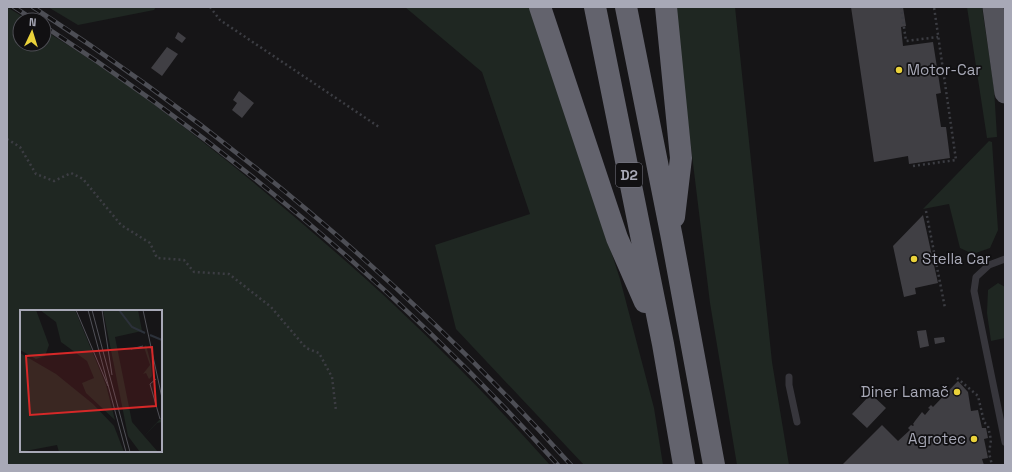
<svg xmlns="http://www.w3.org/2000/svg" width="1012" height="472" font-family="'Space Grotesk',sans-serif">
	<rect width="100%" height="100%" fill="#161517"/>
	<!-- green -->
	<path fill="#1f2722" fill-rule="evenodd" d="M7,7L28,20H20V44H44V30C134,85 217,151 297,219C321,240 345,260 368,281C432,339 493,401 550,465H7ZM21,311H161V451H21Z
		M48,7H156L154,10L78,25Z
		M405,7H532L620,279L654,408L663,465H584L456,329L435,245L530,214L482,72Z
		M674,7H735L772,362L789,465H737L710,303Z
		M967,7H982L994,88L997,137L987,138Z
		M989,141L992,142L998,230L990,248L973,254L960,248L949,204L923,209Z
		M998,283L1005,287V338L991,341L987,313L988,290Z"/>
	<!-- building -->
	<path fill="#403f44" d="M851,7H903L906,26L901,27L903,46L933,42L941,93L936,94L941,127H946L950,158L909,164L908,156L874,162Z
		M178,32L186,38L182,43L175,38Z
		M167,47L178,54L162,76L151,68Z
		M239,91L254,103L242,118L232,110L237,103L233,100Z
		M923,215L938,283L915,288L916,294L904,297L893,246Z
		M926,330L929,346L920,348L917,331Z
		M944,337L945,342L935,344L934,338Z
		M958,381L968,392L971,411L978,410L982,428H986L988,438L984,439L988,458L982,459L984,465H842L882,425L898,441L910,430L908,428L911,425L913,426L914,425L913,424L915,421L922,412L925,415L930,409L928,408L931,405L933,407Z
		M871,394L886,408L867,428L852,414Z"/>
	<g fill="none" stroke-linecap="round" stroke-linejoin="round">
		<!-- path -->
		<path stroke="#3c3d43" stroke-width="2.5" stroke-dasharray="2 3" stroke-linecap="butt" d="M210,7L220,20L379,127
			M901,7L906,41L938,37
			M7,139L20,147L36,174L54,181L71,173L83,179L121,225L150,243L157,258L184,260L194,272L229,274L271,307L306,348L319,353L332,377L336,411
			M913,166L956,160L934,7
			M926,211L945,308
			M957,378L978,396L984,422L988,426L991,440L989,453L992,465"/>
		<!-- lane -->
		<path stroke="#37363c" stroke-width="7" d="M1005,259L989,265L976,277L974,291L1005,442
			M789,377V385L797,422"/>
		<!-- primary -->
		<path stroke="#53535b" stroke-width="21" d="M993,7L1005,93"/>
		<!-- highway -->
		<path stroke="#63636d" stroke-width="22" d="M540,7L617,238L645,302
			M595,7L663,344L684,465
			M626,7L672,238L714,465
			M666,7L681,158L674,217"/>
		<defs>
			<path id="rail" d="M14,7L34,20
				M33,7C231,136 413,289 571,465
				M44,26C233,149 407,298 558,465"/>
		</defs>
		<!-- rail casing -->
		<use href="#rail" stroke="#4d4e55" stroke-width="4.5"/>
		<!-- rail -->
		<use href="#rail" stroke="#111012" stroke-width="3" stroke-dasharray="9" stroke-linecap="butt"/>
	</g>
	<!-- markers -->
	<g fill="#ead23a" stroke="#111012" stroke-width="1.5">
		<circle cx="899" cy="70" r="4"/>
		<circle cx="914" cy="259" r="4"/>
		<circle cx="957" cy="392" r="4"/>
		<circle cx="974" cy="439" r="4"/>
	</g>
	<g text-anchor="middle" stroke-width="3.5" stroke-linejoin="round" paint-order="stroke">
		<!-- shield labels -->
		<rect fill="#111012" stroke="#7b7b86" stroke-width="1" x="616" y="163" width="26" height="24" rx="3"/>
		<g font-size="14" font-weight="bold" fill="#a8a9b7">
			<text x="629" y="180">D2</text>
		</g>
		<!-- poi labels -->
		<g font-size="15" fill="#a8a9b7" stroke="#111012" text-anchor="start">
			<text x="907" y="75">Motor-Car</text>
			<text x="922" y="264">Stella Car</text>
			<text x="949" y="397" text-anchor="end">Diner Lamač</text>
			<text x="966" y="444" text-anchor="end">Agrotec</text>
		</g>
	</g>
	<!-- overview -->
	<g transform="translate(20 310)">
		<rect width="142" height="142" fill="#161517"/>
		<path d="M0,0H16L29,35L25,46L16,49L0,40ZM20,0H55L86,75L95,110L66,83L62,73L74,68L67,51L41,32L36,12ZM83,0H118L122,21L95,27L112,112L124,126L142,107V112L137,113L124,126L138,142H120L108,126ZM126,35L131,54L132,66L129,69L126,63L123,64L130,55L124,37ZM0,43L36,64L73,94L94,116L104,142H39L37,135L0,142Z" fill="#1f2722"/>
		<path fill="none" stroke="#2c313a" stroke-width="2" d="M99,0L112,17L125,23M130,25L142,30"/>
		<path fill="none" stroke="#505057" stroke-width="1" d="M56,0L88,76M68,0L106,142M72,0L110,142M82,0L92,65M123,0L142,88M111,39L123,36M136,69L130,74L140,109"/>
		<path fill="#d62828" fill-opacity="0.15" stroke="#d62828" stroke-width="2" d="M132,37L136,96L10,105L6,46Z"/>
		<rect width="142" height="142" fill="none" stroke="#a8a9b7" stroke-width="2"/>
	</g>
	<!-- border -->
	<rect width="1012" height="472" fill="none" stroke="#a8a9b7" stroke-width="16"/>
	<!-- north arrow -->
	<g transform="translate(32 32) rotate(4)"><circle r="19" fill="#111012" stroke="#4d4d54"/>
	<path d="M0-3L7 15L0 10L-7 15Z" fill="#ead23a"/>
	<text y="-6" font-size="11" font-weight="bold" text-anchor="middle" fill="#a8a9b7">N</text>
	</g>
</svg>
